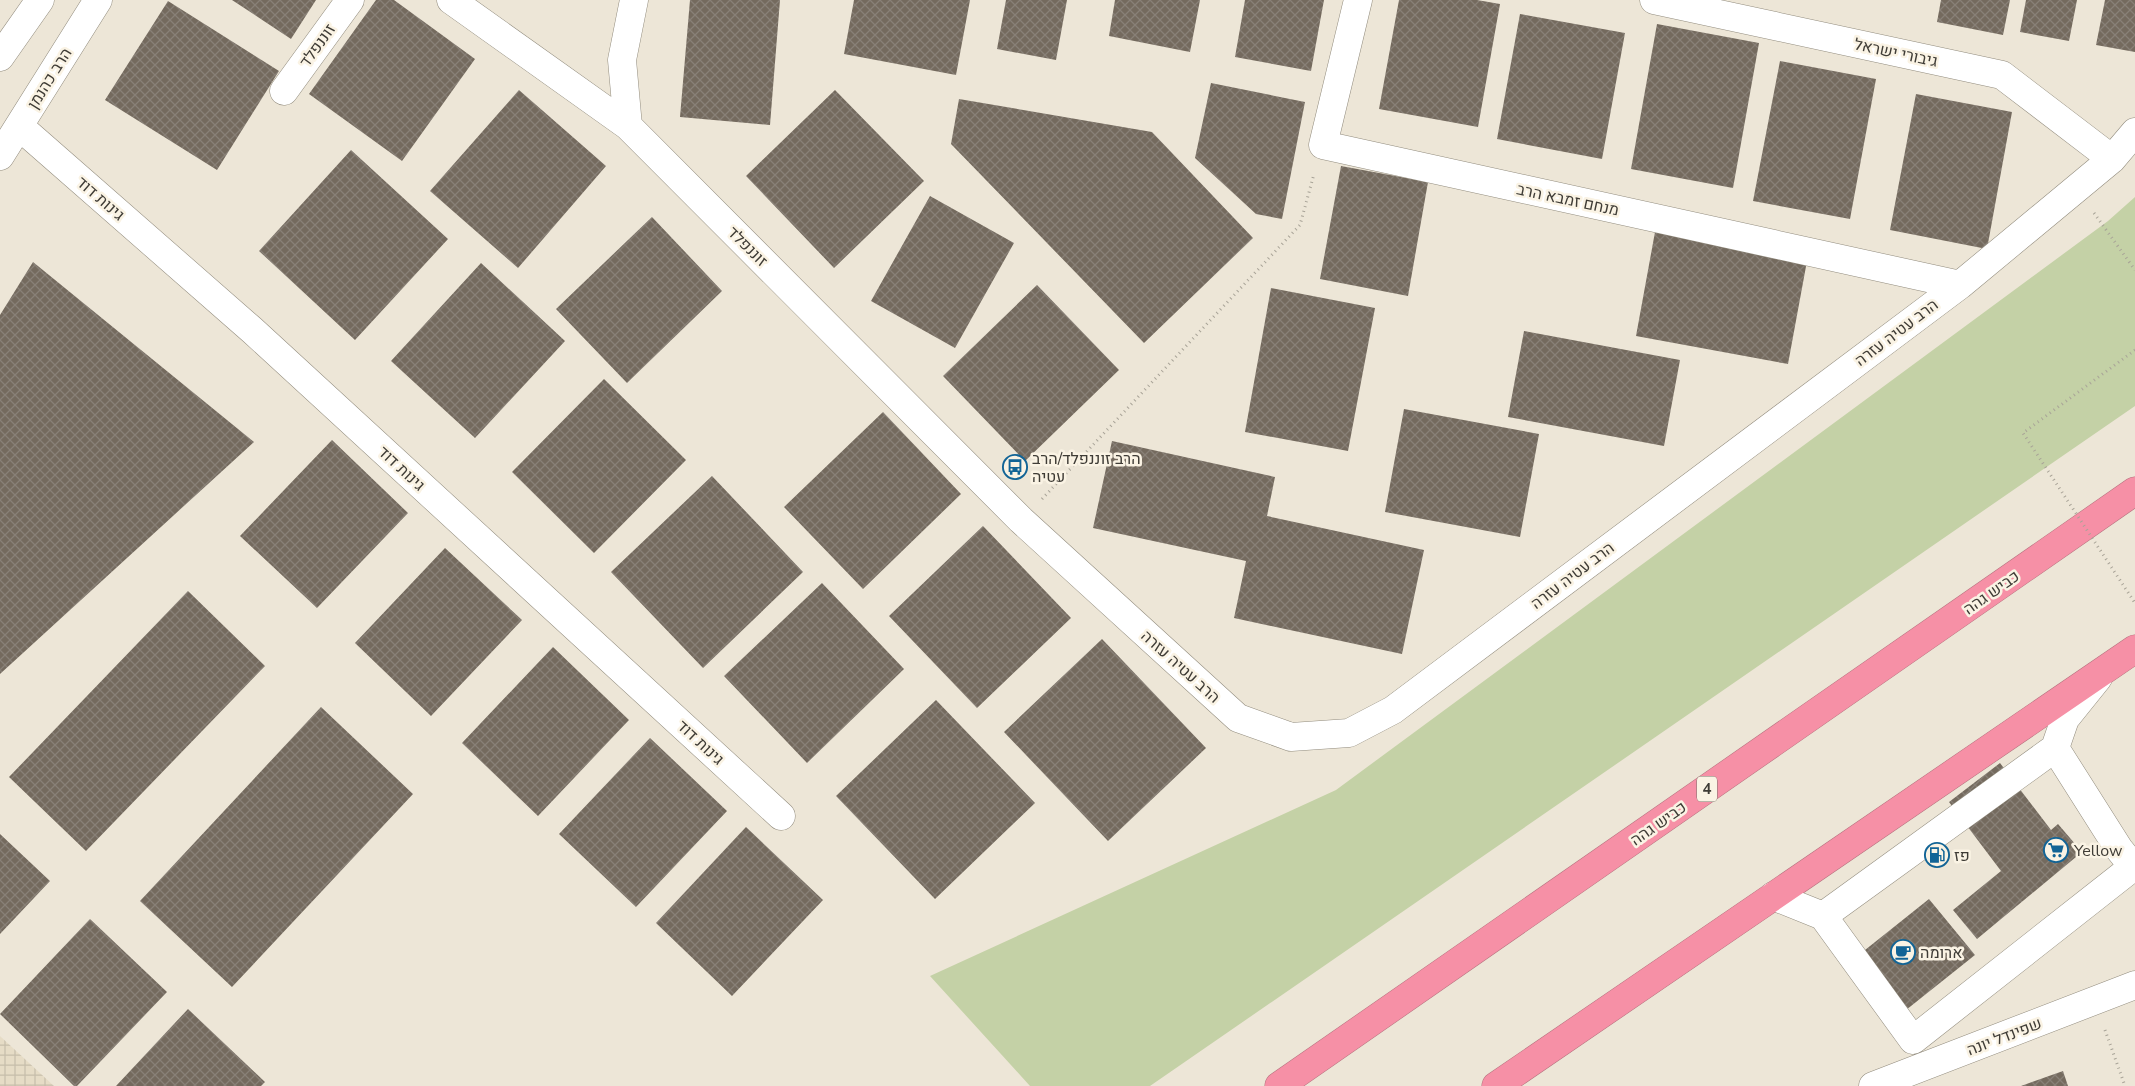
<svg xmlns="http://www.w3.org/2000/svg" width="2135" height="1086" font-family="'Nunito Sans',Heebo,sans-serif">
	<defs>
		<pattern id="industrial-grid" width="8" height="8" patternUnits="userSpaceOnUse" patternTransform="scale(1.25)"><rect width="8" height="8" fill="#e6dcc6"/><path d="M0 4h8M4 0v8" fill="none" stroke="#c6beab"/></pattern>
		<pattern id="building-cross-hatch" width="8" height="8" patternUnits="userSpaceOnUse" patternTransform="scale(1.25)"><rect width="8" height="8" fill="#746a5e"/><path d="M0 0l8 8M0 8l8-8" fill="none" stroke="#888077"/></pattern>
	</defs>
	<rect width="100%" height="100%" fill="#ede6d7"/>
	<!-- industrial -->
	<path fill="url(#industrial-grid)" d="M0,1036L54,1086H0Z"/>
	<!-- green -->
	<path fill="#c4d1a6" d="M2135,197V406L1150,1086H1030L930,976L1336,790L2108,221Z"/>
	<!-- building -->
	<path fill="url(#building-cross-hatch)" d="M232,0H316L291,39Z
		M376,0H394L475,59L402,161L309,94Z
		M690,0H780L770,125L680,117Z
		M854,0H970L956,75L844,54Z
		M1006,0H1067L1056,60L997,49Z
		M1115,0H1200L1190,52L1109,36Z
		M1245,0H1324L1311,71L1235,57Z
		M1399,0H1477L1500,4L1478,127L1379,109Z
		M1941,0H2010L2003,35L1937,22Z
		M2026,0H2077L2069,41L2020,32Z
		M2105,0H2135V52L2096,45Z
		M168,1L279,71L217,170L105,100Z
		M1520,14L1625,33L1602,159L1497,139Z
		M1657,24L1759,43L1733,188L1631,169Z
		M1780,61L1876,79L1850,219L1753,201Z
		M1211,83L1305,102L1282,219L1256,214L1195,158Z
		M519,90L606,166L518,268L430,191Z
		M835,90L924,181L834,268L746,176Z
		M1916,94L2012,112L1987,249L1890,230Z
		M959,99L1152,132L1253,238L1144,343L951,144Z
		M351,150L448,239L355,340L259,251Z
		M1341,166L1428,182L1408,296L1320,279Z
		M930,196L1014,243L955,348L871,301Z
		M652,217L722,291L627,383L556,309Z
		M1655,232L1807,261L1788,364L1636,336Z
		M33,262L254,442L0,674V315Z
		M481,263L565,341L475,438L391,361Z
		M1037,285L1119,370L1025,461L943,376Z
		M1271,288L1375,308L1348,451L1245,432Z
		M1524,331L1680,360L1664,446L1508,417Z
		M604,379L686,460L594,553L512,472Z
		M1404,409L1539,434L1520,537L1385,512Z
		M883,412L961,494L863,589L784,507Z
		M332,440L408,513L317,608L240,536Z
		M1112,441L1275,477L1267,516L1424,550L1402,654L1234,618L1246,561L1093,528Z
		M712,476L803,572L703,668L611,572Z
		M983,526L1071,618L977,708L889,616Z
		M445,548L522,620L431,716L355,643Z
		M822,583L904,669L807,763L724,676Z
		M188,591L265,666L86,851L9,777Z
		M1102,639L1206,748L1108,841L1004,732Z
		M553,647L629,720L538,816L462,743Z
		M936,700L1035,803L935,899L836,796Z
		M321,707L413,794L232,987L140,901Z
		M650,738L727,811L636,907L559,834Z
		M2000,763L2051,830L2058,824L2082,852L1977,939L1953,910L2001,871L1949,802Z
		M746,827L823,900L732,996L656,923Z
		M0,834L50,881L0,934Z
		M1929,899L1975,955L1906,1010L1860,954Z
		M90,919L167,992L77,1086H74L0,1014Z
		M188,1009L265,1082L261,1086H116Z
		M2063,1071L2068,1086H2021Z"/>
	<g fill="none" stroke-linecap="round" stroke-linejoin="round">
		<defs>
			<path id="minor" d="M451,0L628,126L1021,520L1238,718L1291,737L1349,733L1393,710L1960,285L2112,159L2135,132
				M1358,0L1323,145L1960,285
				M1654,0L2002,75L2112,159
				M0,57L40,0
				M284,91L350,0
				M19,126L252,330L781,816
				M628,126L622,60L634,0
				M0,156L98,0
				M2098,678L2065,719L2055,748L2119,849L2135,869
				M1773,896L1823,916L2055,748
				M1823,916L1913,1040L2133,867
				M1873,1086L2135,985"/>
			<path id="highway" d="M1279,1086L2135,491
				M1496,1086L2135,649"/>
		</defs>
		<!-- minor casing -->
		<use href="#minor" stroke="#928c7e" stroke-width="29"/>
		<!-- highway casing -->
		<use href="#highway" stroke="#b6737f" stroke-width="29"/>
		<!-- path -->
		<path stroke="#a8a397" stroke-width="3" stroke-dasharray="1 4" stroke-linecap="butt" d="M2094,213L2135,270
			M1042,499L1300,225L1314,174
			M2105,1030L2125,1086"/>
		<!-- minor -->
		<use href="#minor" stroke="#fff" stroke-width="28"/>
		<!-- highway -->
		<use href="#highway" stroke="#f690a6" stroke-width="28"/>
		<!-- path-bridge -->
		<path stroke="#a8a397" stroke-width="3" stroke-dasharray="1 4" stroke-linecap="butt" d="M2135,350L2023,433L2135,603"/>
	</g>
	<!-- icons -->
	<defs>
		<symbol id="bus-ring" viewBox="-11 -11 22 22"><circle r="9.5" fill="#faf3e4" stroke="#126496" stroke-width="1.5"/><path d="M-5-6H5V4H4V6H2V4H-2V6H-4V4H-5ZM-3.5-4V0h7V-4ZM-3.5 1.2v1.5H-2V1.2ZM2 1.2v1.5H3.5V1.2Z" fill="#126496"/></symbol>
		<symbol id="supermarket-ring" viewBox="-11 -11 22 22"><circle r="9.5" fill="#faf3e4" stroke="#126496" stroke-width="1.5"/><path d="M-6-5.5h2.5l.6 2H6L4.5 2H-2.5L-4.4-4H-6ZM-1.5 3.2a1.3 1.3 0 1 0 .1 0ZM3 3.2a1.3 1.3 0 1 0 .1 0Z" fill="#126496"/></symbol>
		<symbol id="fuel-ring" viewBox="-11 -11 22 22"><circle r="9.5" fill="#faf3e4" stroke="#126496" stroke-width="1.5"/><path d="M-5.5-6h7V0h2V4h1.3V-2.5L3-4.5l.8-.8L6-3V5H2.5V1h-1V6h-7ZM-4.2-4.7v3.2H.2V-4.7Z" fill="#126496"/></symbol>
		<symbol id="cafe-ring" viewBox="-11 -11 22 22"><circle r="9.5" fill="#faf3e4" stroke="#126496" stroke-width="1.5"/><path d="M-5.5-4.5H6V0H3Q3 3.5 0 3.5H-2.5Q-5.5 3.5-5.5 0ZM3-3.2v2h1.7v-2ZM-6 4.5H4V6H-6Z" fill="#126496"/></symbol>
	</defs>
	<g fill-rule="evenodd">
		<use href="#bus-ring" x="1001" y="453" width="28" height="28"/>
		<use href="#supermarket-ring" x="2042" y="836" width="28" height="28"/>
		<use href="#fuel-ring" x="1923" y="841" width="28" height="28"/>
		<use href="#cafe-ring" x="1889" y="938" width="28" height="28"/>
	</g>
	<g text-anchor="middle" stroke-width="5" stroke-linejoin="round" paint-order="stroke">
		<!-- shield labels -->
		<rect fill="#faf3e4" stroke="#77736a" stroke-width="1" x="1697" y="776.5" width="20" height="25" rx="4"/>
		<g font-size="15" font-weight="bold" fill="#3f3c36">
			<text x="1707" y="794">4</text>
		</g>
		<!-- street labels -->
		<g font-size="16" fill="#3f3c36" stroke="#faf3e4">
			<text transform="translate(317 45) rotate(-54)" y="6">זוננפלד</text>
			<text transform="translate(1896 52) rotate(12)" y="6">גיבורי ישראל</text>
			<text transform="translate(49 78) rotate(-58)" y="6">הרב כהנמן</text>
			<text transform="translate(101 198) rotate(41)" y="6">גינות דוד</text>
			<text transform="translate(1568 199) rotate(12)" y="6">מנחם זמבא הרב</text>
			<text transform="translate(748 246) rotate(45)" y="6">זוננפלד</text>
			<text transform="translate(1896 332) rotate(-37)" y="6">הרב עטיה עזרה</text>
			<text transform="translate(402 468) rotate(43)" y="6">גינות דוד</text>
			<text transform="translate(1572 575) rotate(-37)" y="6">הרב עטיה עזרה</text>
			<text transform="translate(1991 592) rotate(-35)" y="6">כביש גהה</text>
			<text transform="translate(1181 666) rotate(42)" y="6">הרב עטיה עזרה</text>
			<text transform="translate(701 742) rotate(43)" y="6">גינות דוד</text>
			<text transform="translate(1658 823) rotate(-35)" y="6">כביש גהה</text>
			<text transform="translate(2004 1036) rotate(-21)" y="6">שפינדל יונה</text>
		</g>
		<!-- poi labels -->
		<g font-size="16" fill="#3f3c36" stroke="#faf3e4" text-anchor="start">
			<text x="1032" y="464">הרב זוננפלד/הרב<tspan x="1032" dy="18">עטיה</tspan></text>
			<text x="2074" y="856">Yellow</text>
			<text x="1954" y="861">פז</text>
			<text x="1920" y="958">ארומה</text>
		</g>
	</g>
</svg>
